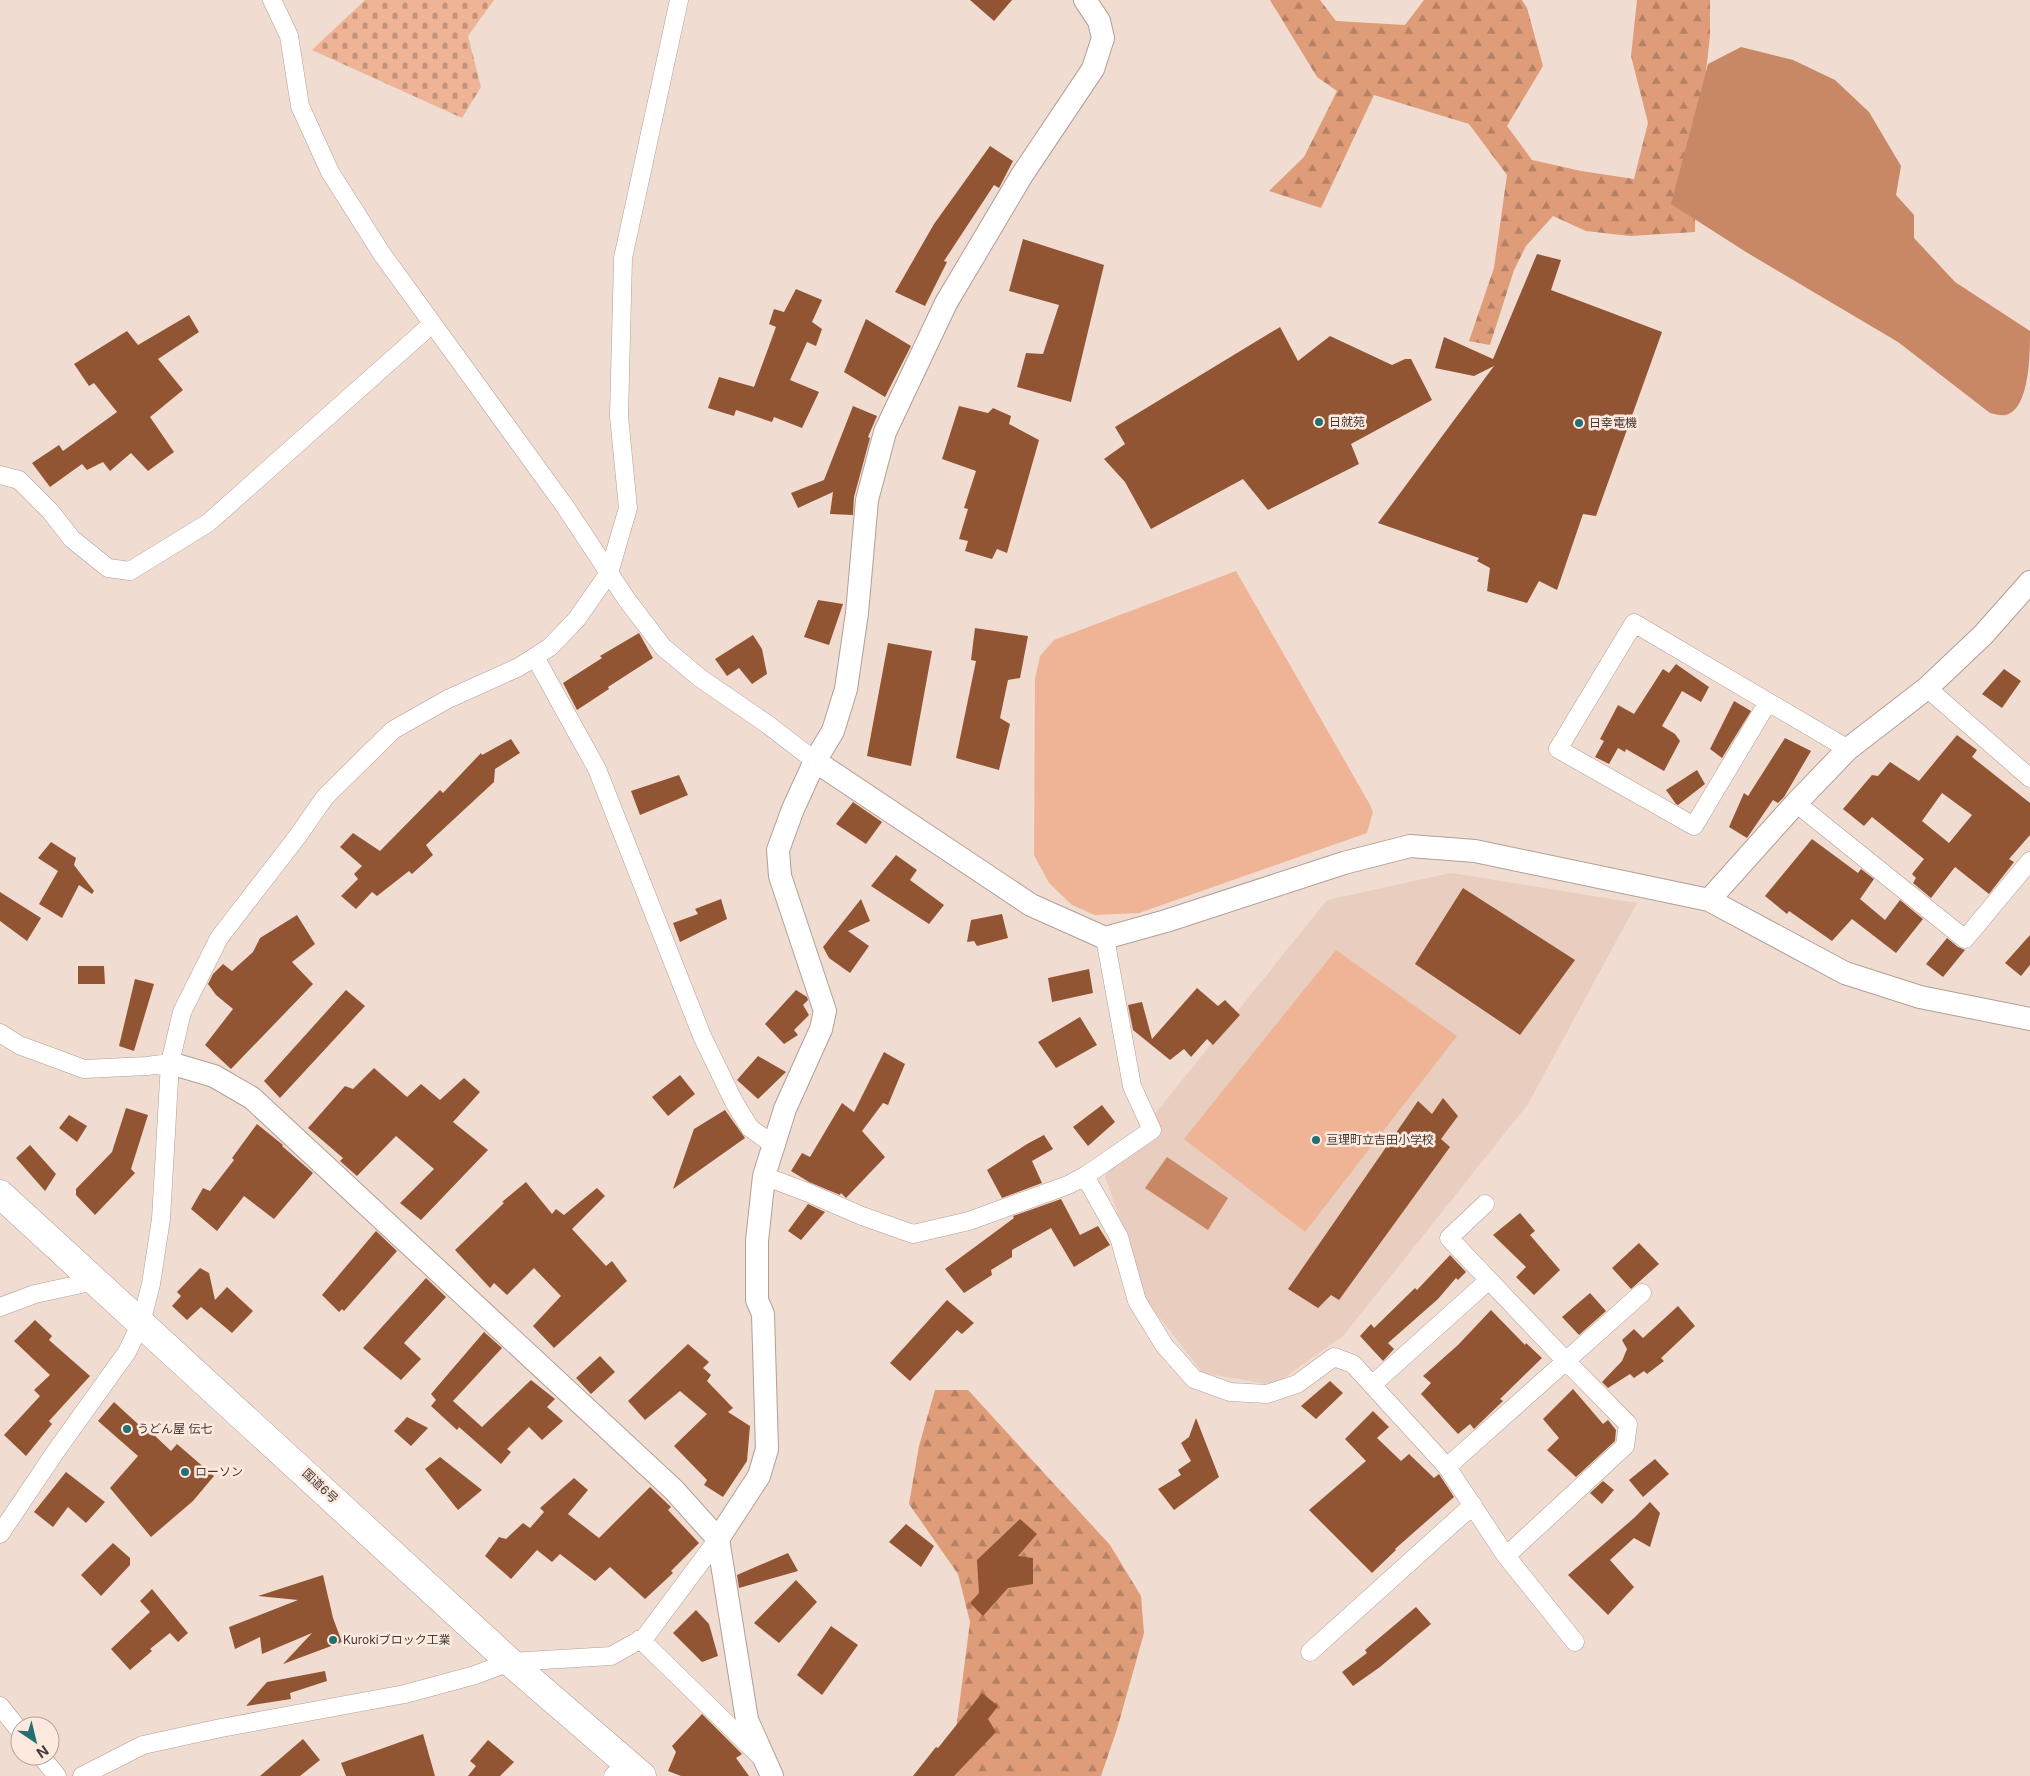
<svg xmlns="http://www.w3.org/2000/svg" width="2030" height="1776" font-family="Inter,'Noto Sans JP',sans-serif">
	<defs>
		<pattern id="forest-firs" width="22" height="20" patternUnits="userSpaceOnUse" patternTransform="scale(1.25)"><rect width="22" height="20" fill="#df9c79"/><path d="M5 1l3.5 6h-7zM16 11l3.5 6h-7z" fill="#b68064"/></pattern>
		<pattern id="cemetery-stones" width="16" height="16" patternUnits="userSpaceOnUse" patternTransform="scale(1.25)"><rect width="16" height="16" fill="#efb496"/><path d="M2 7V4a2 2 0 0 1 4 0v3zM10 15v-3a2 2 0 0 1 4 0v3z" fill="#c3937b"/></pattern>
	</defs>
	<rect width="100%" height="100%" fill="#f0dcd1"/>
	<!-- built -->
	<path fill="#e9cdbf" d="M1451,873L1637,903L1528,1104L1343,1336L1274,1385L1203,1373L1148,1303L1105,1176L1327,900Z"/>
	<!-- forest -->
	<path fill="url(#forest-firs)" d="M1270,0H1320L1336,21L1405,25L1424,0H1522L1527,8L1543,66L1507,126L1532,160L1581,171L1634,179L1648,123L1631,56L1637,0H1710V36L1695,165V232L1630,236L1586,231L1553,216L1526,246L1514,270L1490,345L1469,341L1494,268L1507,175L1469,124L1374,95L1321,208L1269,191L1304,157L1337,91L1317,77Z
		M935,1390H968L1110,1545L1141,1596L1144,1633L1117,1729L1101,1776H950L970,1622L958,1574L909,1504L919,1446Z"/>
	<!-- cemetery -->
	<path fill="url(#cemetery-stones)" d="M365,0H494L468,36L481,87L462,118L312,50Z"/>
	<!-- garden -->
	<path fill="#efb496" d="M1236,571L1369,803L1373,812L1367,833L1139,913L1095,915L1072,905L1049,883L1034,855L1035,679L1040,656L1054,640Z
		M1336,950L1457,1036L1305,1232L1184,1139Z"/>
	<!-- water -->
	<path fill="#c88765" d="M1741,47L1793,60L1835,80L1869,112L1901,166L1896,195L1914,215V238L1955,282L2030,331C2030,353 2030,409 2006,415C2001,416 1995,414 1990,413L1898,342L1746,252L1671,204L1708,64Z
		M1167,1157L1228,1198L1208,1230L1145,1188Z"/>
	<!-- building -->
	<path fill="#925534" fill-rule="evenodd" d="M970,0H1012L994,21Z
		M990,146L1013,161L999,188L994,185L944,261L947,262L925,306L895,292L934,224Z
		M1023,239L1104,265L1071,402L1017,387L1026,353L1043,354L1059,305L1009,291Z
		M1537,254L1561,260L1551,290L1662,332L1596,516L1583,514L1557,590L1539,581L1527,603L1487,591L1490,568L1477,561L1479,558L1378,523L1494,366L1474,376L1435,368L1444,337L1493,359Z
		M796,289L822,300L812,322L822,329L816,346L807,342L790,380L819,392L802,428L774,417L772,422L736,410L734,416L708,408L719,377L754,387L776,327L769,324L774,309L784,312Z
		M189,315L199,332L158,359L183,390L150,417L174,452L148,471L131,453L110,471L103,462L87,470L82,464L50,487L32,463L59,445L63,451L117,412L94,383L89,386L74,364L127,331L138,345Z
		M866,319L911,346L885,397L844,372Z
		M1280,327L1298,361L1330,336L1392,365L1405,359H1411L1432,400L1351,444L1359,464L1268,510L1243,479L1151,529L1125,482L1104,459L1125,444L1115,427Z
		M853,406L877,416L868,437L870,438L854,497L853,515L830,514L833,492L798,508L791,493L824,480Z
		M959,406L988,413L993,408L1011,416L1009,424L1039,440L1007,553L997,549L992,559L965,551L968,541L959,539L968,509L964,508L976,471L942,459Z
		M818,600L843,604L829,645L804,637Z
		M975,628L1028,636L1020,678L1008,680L1000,718L1010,724L999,770L956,758L976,661L971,660Z
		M639,633L653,658L608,687L609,689L577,710L563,683L602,658L600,656Z
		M753,635L762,649L767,674L752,684L739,668L727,676L715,659Z
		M888,643L932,651L911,766L867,756Z
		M1676,664L1709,687L1701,702L1682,691L1662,726L1675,734L1680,741L1664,771L1626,749L1625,752L1618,748L1609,764L1595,757L1604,741L1600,739L1618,705L1634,714L1663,669L1669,673Z
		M2004,669L2021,681L2002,708L1982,694Z
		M1734,701L1751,711L1722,758L1710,749Z
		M1957,735L1977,750L1972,757L2030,803V835L2009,859L2014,862L1989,894L1955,867L1931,898L1913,883L1916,878L1912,874L1924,859L1872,817L1864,826L1843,809L1872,775L1878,776L1890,762L1919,781ZM1942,793L1972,815L1949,843L1922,821Z
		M1785,738L1811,751L1784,797L1778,803L1773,800L1747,838L1729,827L1744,793L1748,796Z
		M511,739L520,753L495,769L494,782L426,845L433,855L412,874L409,871L377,896L372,892L356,909L341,896L358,879L354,874L362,866L340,847L353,833L380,851L440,790L443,793L481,753L482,755Z
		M1697,770L1705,784L1678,805L1676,804L1666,790Z
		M679,775L688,795L640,815L631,791Z
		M853,802L882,822L866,844L836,824Z
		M1812,839L1858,873L1861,869L1874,879L1860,899L1885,920L1900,900L1923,919L1896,953L1852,919L1832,941L1789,911L1787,914L1765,896Z
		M51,842L76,858L74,865L94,891L92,894L79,885L62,918L39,904L58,871L38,858Z
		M896,855L917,870L910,880L944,905L929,924L871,886Z
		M1463,888L1575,960L1520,1035L1415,964Z
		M0,892L41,918L27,941L0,921Z
		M721,899L727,919L680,942L673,923L698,914L695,909Z
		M861,899L870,921L848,931L869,946L850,973L829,958L823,947Z
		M1002,914L1008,938L977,946L974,941L967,942L971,920Z
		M297,915L315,944L292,962L313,984L231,1069L205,1045L233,1009L216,995L208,984L213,974L223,964L232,971L253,952L260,938Z
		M2030,935V965L2021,976L2005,963Z
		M1947,938L1958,947L1965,950L1943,977L1926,964Z
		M78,966H104L105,984H78Z
		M1089,969L1093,993L1052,1002L1048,978Z
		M135,979L154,984L134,1051L119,1046Z
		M1197,988L1218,1006L1225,1000L1240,1015L1213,1045L1207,1039L1191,1057L1184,1049L1170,1060L1133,1030L1128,1005L1142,1002L1152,1039Z
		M346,990L365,1006L280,1098L264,1081Z
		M796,990L807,997L808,1000L803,1005L809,1015L794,1030L798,1035L784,1044L765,1024Z
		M1080,1017L1097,1045L1056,1068L1038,1042Z
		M884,1052L905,1064L888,1105L883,1103L862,1131L885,1157L846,1198L841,1193L840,1195L809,1182L791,1171L802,1153L810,1157L842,1103L854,1112Z
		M758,1056L786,1072L758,1099L737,1080Z
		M374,1068L407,1097L421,1084L440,1100L464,1078L480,1092L453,1122L488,1150L421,1220L400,1203L434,1169L396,1136L357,1176L340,1161L343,1158L308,1128L345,1086L353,1089Z
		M680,1075L695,1094L668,1116L652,1097Z
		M1443,1098L1458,1116L1441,1139L1450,1147L1339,1300L1331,1295L1318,1308L1288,1289L1418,1101L1432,1114Z
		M1102,1105L1115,1122L1088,1146L1073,1127Z
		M126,1108L148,1115L131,1169L135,1173L95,1215L76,1195V1189L112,1152Z
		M725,1110L745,1138L673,1189L694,1129Z
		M69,1115L87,1126L77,1142L59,1128Z
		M257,1124L283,1145L282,1146L313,1173L274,1219L244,1196L217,1231L191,1209L203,1188L210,1191L234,1160L232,1158Z
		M1044,1135L1053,1149L1032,1161L1042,1183L1002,1198L987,1170L1027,1144Z
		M30,1145L56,1174L45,1191L16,1158Z
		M526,1182L552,1214L556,1209L564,1215L597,1188L605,1196L572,1229L606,1266L612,1261L627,1281L554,1348L533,1326L561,1296L534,1268L507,1295L494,1283L490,1288L455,1250L504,1203L502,1202Z
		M1061,1199L1080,1235L1098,1226L1110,1245L1074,1267L1051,1228L1012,1250V1257L991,1270L992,1275L964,1293L945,1269L1014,1218L1013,1216Z
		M808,1204L825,1212L801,1240L788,1231Z
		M1520,1213L1535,1231L1530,1235L1560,1270L1534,1295L1516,1277L1526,1267L1493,1235Z
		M376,1231L397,1251L344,1311L342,1309L339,1312L322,1295Z
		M1639,1243L1659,1264L1631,1289L1612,1268Z
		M1450,1255L1466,1272L1458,1280L1456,1278L1438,1299L1388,1343L1394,1349L1383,1361L1360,1336L1371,1324L1374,1328L1415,1288L1417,1290Z
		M200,1268L209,1273L215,1300L227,1287L253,1311L232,1333L201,1307L187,1320L172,1306L181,1296L177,1292Z
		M426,1278L446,1297L404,1343L421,1359L401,1380L363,1348Z
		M1590,1293L1606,1311L1579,1335L1562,1317Z
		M947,1300L974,1323L962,1334L957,1330L910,1381L890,1363Z
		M1678,1306L1695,1326L1661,1358L1664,1361L1647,1374L1644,1371L1634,1378L1630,1374L1608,1388L1602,1382L1622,1361L1627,1349L1622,1340L1634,1329L1643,1338Z
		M1491,1310L1525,1345L1526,1343L1542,1358L1500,1399L1503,1401L1478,1425L1474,1429L1470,1424L1458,1434L1421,1394L1431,1383L1423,1376L1458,1345Z
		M35,1320L52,1336L49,1340L90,1376L49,1421L52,1424L26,1456L4,1435L40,1396L34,1390L50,1375L14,1341Z
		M484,1332L502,1348L453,1401L482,1427L531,1380L555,1399L547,1407L563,1421L542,1440L529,1427L507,1449L511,1452L501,1464L459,1427L457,1430L431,1406L436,1400L431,1394Z
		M688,1344L709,1362L703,1368L711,1375L707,1381L733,1408L728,1412L750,1426L747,1461L723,1497L704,1485L707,1480L674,1446L707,1414L680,1391L645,1420L628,1401Z
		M600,1356L615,1372L591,1394L576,1378Z
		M1330,1381L1343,1393L1316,1419L1301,1406Z
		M1573,1389L1603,1424L1608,1420L1616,1430L1615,1441L1576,1477L1547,1450L1559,1438L1543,1419Z
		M114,1402L150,1435L152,1433L171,1451L177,1444L214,1476L193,1501L151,1537L110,1488L138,1456L98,1421Z
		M1373,1411L1389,1427L1377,1438L1401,1461L1409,1454L1434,1478L1439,1474L1454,1497L1395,1549L1396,1550L1372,1573L1309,1510L1366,1461L1345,1439Z
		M407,1417L428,1428L411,1446L394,1431Z
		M1196,1418L1219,1477L1174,1510L1158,1489L1181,1475L1178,1470L1191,1461L1181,1443L1189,1437Z
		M440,1457L482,1490L458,1510L425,1469Z
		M1655,1459L1669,1474L1643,1497L1629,1480Z
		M66,1472L105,1502L86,1523L68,1507L53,1527L34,1512Z
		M574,1478L588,1490L568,1514L599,1538L650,1487L671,1507L668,1510L699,1543L671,1571L673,1573L645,1599L610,1567L595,1581L560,1554L552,1562L537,1550L511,1579L485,1556L499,1537L506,1539L523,1523L530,1528L544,1512L540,1508Z
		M1603,1481L1614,1490L1602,1504L1590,1493Z
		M1650,1502L1660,1513L1650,1547L1634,1538L1610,1560L1634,1587L1608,1615L1568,1575L1634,1518Z
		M1020,1519L1037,1534L1018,1556L1033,1558V1584L1008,1588L983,1616L970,1603L979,1593L977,1560Z
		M906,1524L934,1546L921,1567L889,1542Z
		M113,1543L130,1558V1565L101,1596L81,1575Z
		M788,1553L798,1571L739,1588L737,1575Z
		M323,1575L333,1618L342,1642L283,1664L312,1633L262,1654L260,1637L235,1649L229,1627L298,1600L258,1596Z
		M796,1580L817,1602L779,1643L754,1623Z
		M152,1589L188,1633L178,1642L170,1633L150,1649L152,1651L130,1670L111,1649L150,1612L140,1601Z
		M1416,1607L1431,1624L1380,1667L1353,1686L1342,1672L1367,1653L1365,1650Z
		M696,1610L709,1624L718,1656L702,1662L673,1633Z
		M831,1626L858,1645L822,1695L797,1675Z
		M325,1671L327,1681L290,1693L291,1699L246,1706L267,1682Z
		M982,1693L998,1706L988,1719L996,1732L954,1776H913L936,1747L938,1748Z
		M702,1714L742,1754L736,1758L749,1776H681L668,1771L676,1752L672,1746Z
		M423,1734L435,1776H346L341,1763Z
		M303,1739L320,1760L300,1776H260Z
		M488,1740L514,1762L500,1776H468L476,1766L470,1761Z"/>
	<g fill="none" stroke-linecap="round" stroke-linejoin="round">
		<defs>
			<path id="minor" d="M272,0L289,36L300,106L330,172L382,254L564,505L627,600L663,647L700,678L767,724L815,761
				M0,475L19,480L50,511L72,539L108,568L130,571L208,523L432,324
				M535,657L597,769L702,1036L734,1102L750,1128L774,1145
				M1927,688L2030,778
				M1768,702L1694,826L1558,749L1634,623L1848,749
				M1796,803L1965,939L2030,861
				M0,1033L19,1045L84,1069L147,1066L170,1063
				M764,1176L809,1193L862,1216L913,1234L969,1221L1068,1185L1085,1176L1152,1130L1132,1086L1105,938
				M1085,1176L1119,1237L1137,1301L1164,1345L1194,1379L1230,1392L1267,1394L1297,1384L1334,1357L1353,1364L1447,1467L1506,1556L1575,1642
				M1485,1204L1449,1238L1566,1361L1628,1424L1625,1446L1506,1556
				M0,1307L35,1294L95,1281
				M1373,1384L1489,1280
				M1447,1467L1642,1293
				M0,1534L56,1451L127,1352L141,1323L151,1284L161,1219L170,1063L182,1012L219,938L297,837L325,797L393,730L448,699L519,667L550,647L576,620L609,573L628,508L619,416L623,258L679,0
				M640,1639L760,1756
				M1310,1652L1473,1505
				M0,1706L20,1731
				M41,1756L57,1776
				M82,1776L143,1745L221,1728L405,1694L475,1675L510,1662L611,1656L645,1637L718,1539
				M613,1776L626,1762"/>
			<path id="tertiary" d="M815,761L1031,905L1105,938L1166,921L1344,863L1410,846L1475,851L1709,900L1845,973L1920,997L2030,1019
				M1709,900L1796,803L1848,749L1927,688L1983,635L2030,582
				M170,1063L214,1076L252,1098L674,1490L718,1539L747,1720L772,1776
				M718,1539L759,1476L767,1449L763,1314L757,1300V1241L764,1176L785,1109L821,1029L825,1011L780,876L778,850L793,809L815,761L833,731L846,689L857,613L867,500L885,432L946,303L1022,175L1093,69L1103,38L1099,21L1085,0"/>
			<path id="trunk" d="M0,1194L510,1662L642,1776"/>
		</defs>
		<!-- minor casing -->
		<use href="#minor" stroke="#b29f95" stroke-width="19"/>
		<!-- tertiary casing -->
		<use href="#tertiary" stroke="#b29f95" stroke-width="24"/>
		<!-- trunk casing -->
		<use href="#trunk" stroke="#b29f95" stroke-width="29"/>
		<!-- minor -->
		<use href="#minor" stroke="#fff" stroke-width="18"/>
		<!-- tertiary -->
		<use href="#tertiary" stroke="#fff" stroke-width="22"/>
		<!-- trunk -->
		<use href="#trunk" stroke="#fff" stroke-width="28"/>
	</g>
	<!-- markers -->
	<g fill="#246f71" stroke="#fee9de" stroke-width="2">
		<circle cx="1319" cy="422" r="5"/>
		<circle cx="1579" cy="423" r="5"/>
		<circle cx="1316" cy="1140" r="5"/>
		<circle cx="127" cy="1429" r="5"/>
		<circle cx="185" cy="1472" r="5"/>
		<circle cx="333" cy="1640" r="5"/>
	</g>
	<g text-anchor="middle" stroke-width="5" stroke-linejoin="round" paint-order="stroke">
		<!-- poi labels -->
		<g font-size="12" fill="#423a36" stroke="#fee9de" text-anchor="start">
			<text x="1329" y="426">日就苑</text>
			<text x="1589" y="427">日幸電機</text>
			<text x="1326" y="1144">亘理町立吉田小学校</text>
			<text x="137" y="1433">うどん屋 伝七</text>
			<text x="195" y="1476">ローソン</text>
			<text x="343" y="1644">Kurokiブロック工業</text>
		</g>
		<!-- street labels -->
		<g font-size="12" fill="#423a36" stroke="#fee9de">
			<text transform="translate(320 1486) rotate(43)" y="4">国道6号</text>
		</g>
	</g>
	<!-- north arrow -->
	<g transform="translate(35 1741) rotate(145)"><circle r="24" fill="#fee9de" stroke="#b3a39b"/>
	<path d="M0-4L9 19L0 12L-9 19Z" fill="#246f71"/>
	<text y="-8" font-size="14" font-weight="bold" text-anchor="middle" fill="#423a36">N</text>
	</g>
</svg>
